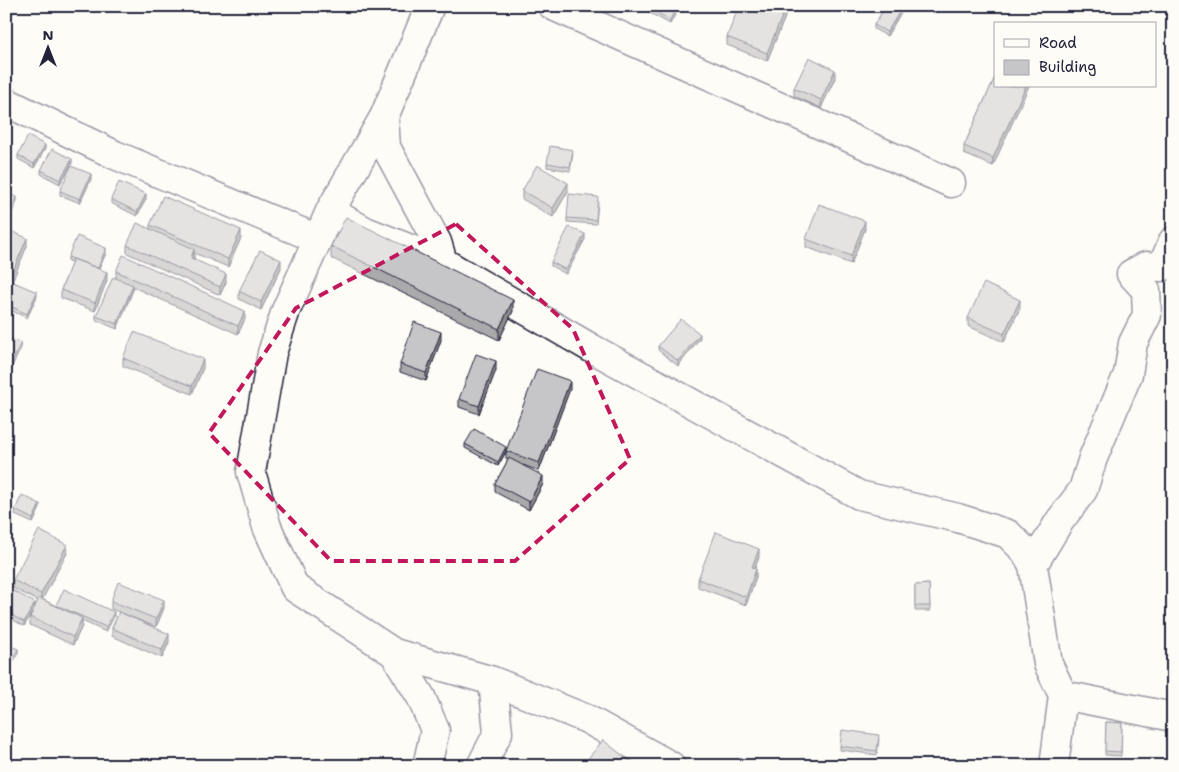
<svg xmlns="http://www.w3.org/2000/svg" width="1179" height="772" font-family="'Shantell Sans',sans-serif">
	<rect width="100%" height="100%" fill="#fdfcf7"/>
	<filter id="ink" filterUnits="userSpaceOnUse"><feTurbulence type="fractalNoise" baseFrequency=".02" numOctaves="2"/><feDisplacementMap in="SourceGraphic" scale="10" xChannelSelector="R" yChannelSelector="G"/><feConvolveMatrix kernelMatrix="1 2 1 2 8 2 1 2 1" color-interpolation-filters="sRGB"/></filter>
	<g filter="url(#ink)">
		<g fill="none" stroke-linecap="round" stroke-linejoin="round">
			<defs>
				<path id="street" d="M553,6L951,183
					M6,102L115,155L318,239L330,211L365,231L443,262L591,348L859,495L958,518L1008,534L1025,551L1033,565L1048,664L1063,695L1054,766
					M384,117L386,147L437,242L443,262
					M330,211L384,117L430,6
					M318,239L286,310L272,353L251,472L267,527L295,588L394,653L421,697L435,730L427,766
					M1033,565L1059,522L1083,490L1093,458L1128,374L1133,343L1147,315L1146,290L1131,274L1146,266L1162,267L1173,241
					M394,653L493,681L587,719L671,766
					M1063,695L1173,717
					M481,766L498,733L493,681"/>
			</defs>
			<!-- street casing -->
			<use href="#street" stroke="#22223b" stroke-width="31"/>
			<!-- street -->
			<use href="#street" stroke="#fdfcf7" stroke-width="28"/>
		</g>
		<!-- wall -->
		<path fill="#aaaaac" stroke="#22223b" d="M679,6L670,24L648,12V8Z
			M886,6H905L887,36L874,29V25Z
			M785,17L767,61L727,45V37Z
			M995,77L993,166L964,154V146Z
			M835,78L821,108L794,96V88Z
			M45,149L34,168L18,159V155Z
			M573,154L570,171L547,167V163Z
			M72,163L60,184L41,174V170Z
			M91,179L80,203L60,195V191Z
			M522,191H568L553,217L522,199Z
			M111,199H146L137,216L111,203Z
			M598,201L596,224L567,222V218Z
			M150,225L241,238L228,267L194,253V259L226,282L220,295L127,253V245L150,229Z
			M6,229L27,246L12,281L37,296L27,318L6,308V291L10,283L6,282Z
			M865,229L851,264L806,247V239Z
			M585,239L566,274L551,266V262Z
			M331,246L513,311L499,340L331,258Z
			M106,253L99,269L107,280L95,311L61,298V290L72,262L68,261V257Z
			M281,268L261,310L239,299V291Z
			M116,271L245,319L238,334L133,287V290L117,329L96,320V316L116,279Z
			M1020,308L1004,342L968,326V318Z
			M700,338L678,366L658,350V346Z
			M441,340L426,381L400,372V364Z
			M123,358L203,368L192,394L123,366Z
			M496,370L479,414L459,407V399Z
			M570,389L539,471L523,465L543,484L529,510L495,492V484L508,460L506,459V452L498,466L465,448V444L506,450Z
			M1173,444V461L1169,460V455Z
			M40,508L33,523L15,515V510Z
			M67,553L42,599L56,606L114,616L106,632L82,621V626L73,645L30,625V617L33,611L24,626L6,616V604L35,607L38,601L13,588V580Z
			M759,557L755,568L756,577L746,605L698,587V579Z
			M929,584L930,611H915V585Z
			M111,601L164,608L156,627L124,614L169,642L162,658L112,636V628L119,612L111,609Z
			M1106,722L1122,723L1121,756L1105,755Z
			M879,739L877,755L840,750V746Z"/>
		<!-- shaded-wall -->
		<path fill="#8b8b8c" stroke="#22223b" d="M677,6H679V8L670,24V20Z
			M903,6H905L887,36V32Z
			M785,9V17L767,61V53Z
			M835,70V78L821,108V100Z
			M1026,86H1029L993,166V158Z
			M45,145V149L34,168V164Z
			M72,159V163L60,184V180Z
			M91,174V179L80,203V199Z
			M568,183V191L553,217V208Z
			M146,194V199L137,216V212Z
			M17,197V201L6,227V223Z
			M865,221V229L851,264V256Z
			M241,230V238L228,267V259Z
			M585,234V239L566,274V270Z
			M27,238V246L11,284V276Z
			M106,248V253L97,273V269Z
			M194,249V258L191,266V258Z
			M281,260V268L261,310V302Z
			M107,272V280L95,311V303Z
			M226,274V282L220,295V287Z
			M133,285V290L117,329V324Z
			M37,292V296L27,318V314Z
			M513,300V311L499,340V329Z
			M1020,300V308L1004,342V334Z
			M245,311V319L238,334V326Z
			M441,332V340L426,381V373Z
			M700,334V338L678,366V361Z
			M21,343V348L6,379V375Z
			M203,359V368L192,394V386Z
			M496,361V370L479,414V406Z
			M570,381V389L539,471V463Z
			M506,447V451L498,466V462Z
			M543,476V484L529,510V502Z
			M40,504V508L33,523V519Z
			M67,545V553L41,602V594Z
			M759,549V557L752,575V567Z
			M756,569V577L746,605V597Z
			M164,600V608L156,627V619Z
			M35,603V607L24,626V622Z
			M114,612V616L106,632V627Z
			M82,618V626L73,645V637Z
			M169,634V642L162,658V650Z
			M18,649V653L6,677V673Z"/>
		<!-- building -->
		<path fill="#c6c6c8" stroke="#22223b" d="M649,6H677L670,20L648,8Z
			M739,6H778L785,9L767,53L727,37Z
			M886,6H903L887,32L874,25Z
			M809,57L835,70L821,100L794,88Z
			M995,77V86H1026L993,158L964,146Z
			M28,136L45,145L34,164L18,155Z
			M550,146L573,150L570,167L547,163Z
			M52,149L72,159L60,180L41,170Z
			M537,165L568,183L553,208L522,191Z
			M71,166L91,174L80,199L60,191Z
			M119,182L146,194L137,212L111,199Z
			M6,192L17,197L6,223Z
			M569,194L598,197L596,220L567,218Z
			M163,196L241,230L228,259L150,225Z
			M819,204L865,221L851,256L806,239Z
			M346,217L513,300L499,329L331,246Z
			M137,223L194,249L191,258L226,274L220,287L127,245Z
			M569,227L585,234L566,270L551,262Z
			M6,229L27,238L11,276L6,274Z
			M77,236L106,248L98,268L68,257Z
			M260,250L281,260L261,302L239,291Z
			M123,255L245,311L238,326L116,271Z
			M73,259L107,272L95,303L61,290Z
			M113,277L133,285L117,324L96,316Z
			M11,281L37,292L27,314L6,304V291Z
			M984,283L1020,300L1004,334L968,318Z
			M681,319L700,334L678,361L658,346Z
			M414,322L441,332L426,373L400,364Z
			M134,332L203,359L192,386L123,358Z
			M6,337L21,343L6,375Z
			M476,354L496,361L479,406L459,399Z
			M537,369L570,381L539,463L506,451Z
			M474,429L506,447L498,462L465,444Z
			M1173,444V457L1169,455Z
			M509,458L543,476L529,502L495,484Z
			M22,495L40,504L33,519L15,510Z
			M39,530L67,545L41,594L13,580Z
			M716,532L759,549L752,567L756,569L746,597L698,579Z
			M118,582L164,600L156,619L111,601Z
			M929,584L930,606H915V585Z
			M64,589L114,612L106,627L56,605Z
			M14,591L35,603L24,622L6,612V604Z
			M39,598L82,618L73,637L30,617Z
			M119,612L169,634L162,650L112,628Z
			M6,644L18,649L6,673Z
			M1106,722L1122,723L1121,752L1105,751Z
			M842,730L879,735L877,751L840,746Z
			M603,740L636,766H582Z"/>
	</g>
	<!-- marked area -->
	<path d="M0 0H1179V772H0ZM456,224L573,329L630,459L515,561H331L209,433L296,308Z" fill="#fdfcf7" fill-opacity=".55" fill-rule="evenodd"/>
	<path fill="none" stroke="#c2185b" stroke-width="4" stroke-dasharray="10 6" stroke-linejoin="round" d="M456,224L573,329L630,459L515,561H331L209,433L296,308Z"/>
	<!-- margin -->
	<rect width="1179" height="772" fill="none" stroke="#fdfcf7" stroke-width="25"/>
	<rect x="12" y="12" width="1154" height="747" fill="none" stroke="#22223b" stroke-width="2" filter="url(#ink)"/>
	<!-- legend -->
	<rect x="994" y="22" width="162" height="65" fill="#fdfcf7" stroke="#a5a5ac"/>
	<rect x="1004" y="39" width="25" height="8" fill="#fdfcf7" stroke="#a5a5ac"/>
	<text x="1039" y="48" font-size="15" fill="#22223b">Road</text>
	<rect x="1004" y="60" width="25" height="15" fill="#c6c6c8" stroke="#a5a5ac"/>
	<text x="1039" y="72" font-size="15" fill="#22223b">Building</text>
	<!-- north arrow -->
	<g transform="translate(48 48)" stroke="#fdfcf7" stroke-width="4" paint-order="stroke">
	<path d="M0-4L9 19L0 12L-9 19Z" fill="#22223b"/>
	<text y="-8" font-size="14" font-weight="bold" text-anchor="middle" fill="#22223b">N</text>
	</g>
</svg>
